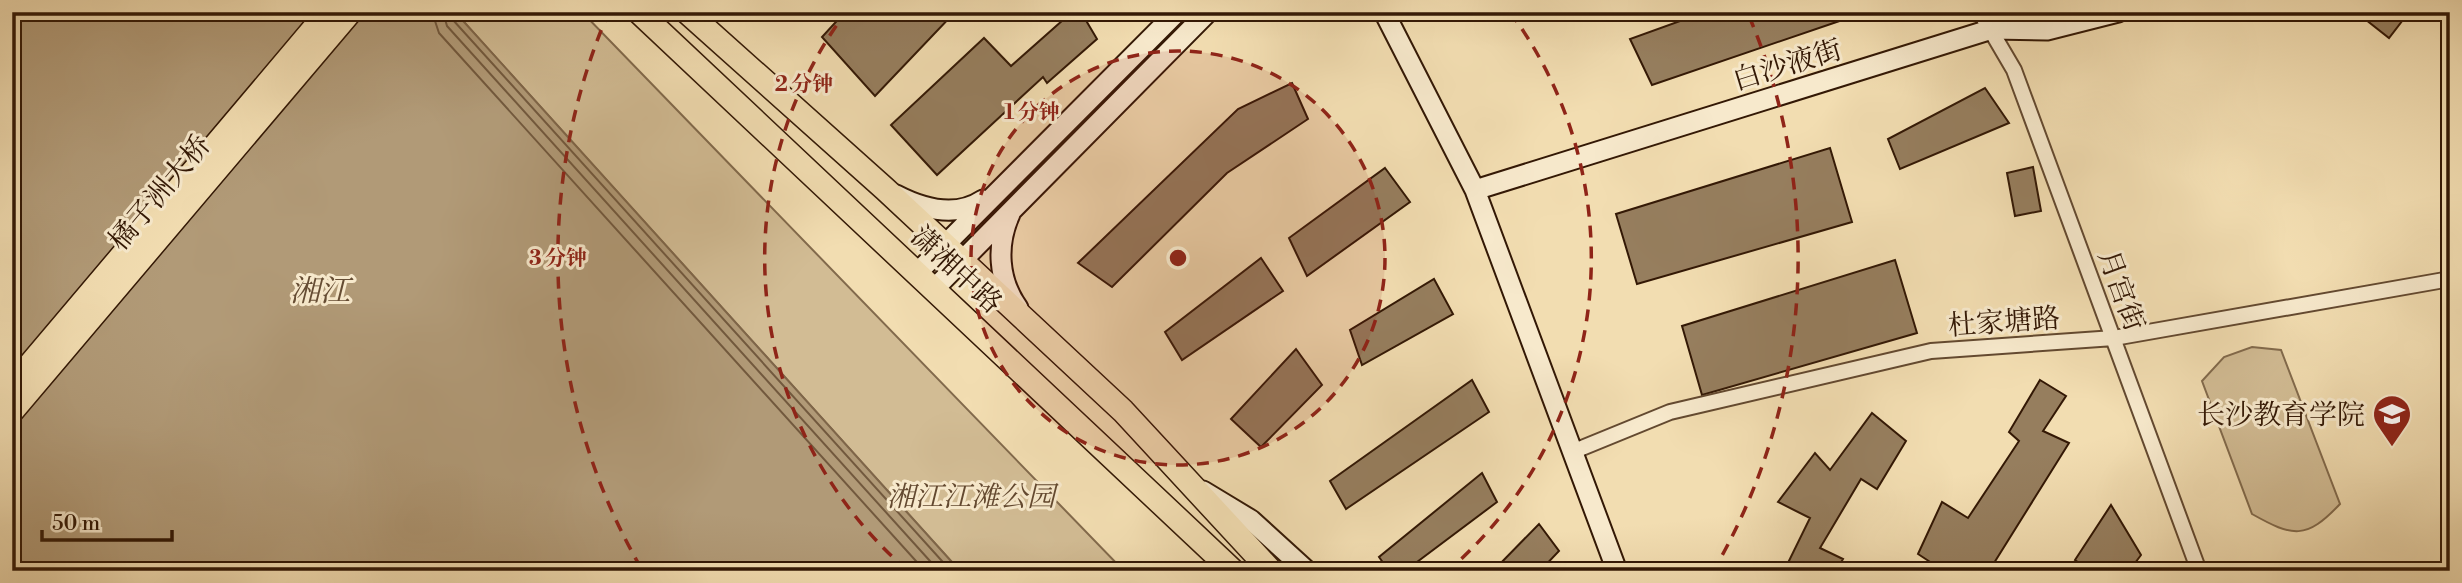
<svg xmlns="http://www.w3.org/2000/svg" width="2462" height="583" font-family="'Libre Bodoni','Noto Serif SC',serif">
	<rect width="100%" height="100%" fill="#f2ddb1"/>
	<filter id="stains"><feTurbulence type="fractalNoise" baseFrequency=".00286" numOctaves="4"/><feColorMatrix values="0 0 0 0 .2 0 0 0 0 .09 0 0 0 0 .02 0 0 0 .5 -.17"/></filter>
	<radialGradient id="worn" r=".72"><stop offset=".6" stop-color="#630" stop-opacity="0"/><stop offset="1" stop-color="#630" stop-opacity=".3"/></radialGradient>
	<!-- green -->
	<path fill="#d2bc94" stroke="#826a4c" stroke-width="2" d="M455,12H582L1124,571H960Z
		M2252,347L2281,350L2340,504C2306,540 2293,537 2252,514L2202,381L2224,357Z"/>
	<!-- water -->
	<path fill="#b19a77" stroke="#7f6649" stroke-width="2" d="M12,12H455L960,571H12Z"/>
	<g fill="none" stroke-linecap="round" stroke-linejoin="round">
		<!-- shore -->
		<path stroke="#72593e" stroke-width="2" d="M432,12L439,33L925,571
			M443,12L447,26L939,571
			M451,12L453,20L951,571"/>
	</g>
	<!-- building -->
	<path fill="#967e5e" stroke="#331805" stroke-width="2" d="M845,12H955L875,96L822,37Z
		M1072,12H1081L1097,39L1047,83L1043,77L937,175L891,125L984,38L1011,66Z
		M1705,12H1856L1857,15L1652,85L1630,39Z
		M2356,12H2409L2389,38Z
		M1292,83L1308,119L1227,173L1112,287L1078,263L1238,109Z
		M1985,88L2009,123L1900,169L1888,139Z
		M1830,148L1852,222L1637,284L1616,214Z
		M2033,167L2041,211L2015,216L2007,173Z
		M1385,168L1410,202L1307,276L1289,238Z
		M1261,258L1283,291L1182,360L1165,332Z
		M1895,260L1917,333L1702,395L1682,326Z
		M1434,279L1453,314L1362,365L1350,330Z
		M1296,349L1322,385L1261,447L1231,419Z
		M1472,380L1489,412L1346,509L1330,481Z
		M2040,380L2066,396L2043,431L2069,443L1989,571H1944L1918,554L1942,502L1968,518L2019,441L2009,432Z
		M1872,413L1906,441L1877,489L1861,479L1820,548L1843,559L1836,571H1784L1810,518L1778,502L1815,453L1830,470Z
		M1482,473L1497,502L1405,571H1389L1379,557Z
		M2111,505L2141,555L2129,571H2090L2075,560Z
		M1539,524L1559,551L1540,571H1493Z"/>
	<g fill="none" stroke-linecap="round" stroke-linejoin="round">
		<defs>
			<path id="street" d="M1980,12L2014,70L2199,571
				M1572,452L1670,412L1931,351L2114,338L2450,279"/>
			<path id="secondary" d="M1384,12L1475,190L1617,571
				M1475,190L1992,29L2047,30L2118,12
				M896,195C923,209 956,218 983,200
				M1010,214C996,245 998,280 1018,308
				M917,273L1177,12
				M934,289L1208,12
				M1203,491L1251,520L1307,571"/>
			<path id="primary" d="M639,12L1233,571
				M687,12L885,189L1123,411L1271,571
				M12,386L328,12
				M12,411L350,12"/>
		</defs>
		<!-- street casing -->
		<use href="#street" stroke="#634930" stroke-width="18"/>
		<!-- secondary casing -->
		<use href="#secondary" stroke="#331805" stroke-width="23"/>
		<!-- primary casing -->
		<use href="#primary" stroke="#331805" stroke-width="26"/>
		<!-- street -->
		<use href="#street" stroke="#f7e9cc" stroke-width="14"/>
		<!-- secondary -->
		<use href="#secondary" stroke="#f7e9cc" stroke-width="19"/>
		<!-- primary -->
		<use href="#primary" stroke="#f2ddb1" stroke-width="23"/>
	</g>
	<!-- distance rings -->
	<circle cx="1178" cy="258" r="207" fill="#8f2418" fill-opacity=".12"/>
	<g fill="none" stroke="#8f2418" stroke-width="3.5" stroke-dasharray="12 9">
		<circle cx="1178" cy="258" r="207"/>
		<path d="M907 570A413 413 0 0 1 846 12M1510 12A413 413 0 0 1 1449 570"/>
		<path d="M641 568A620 620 0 0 1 607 16M1749 16A620 620 0 0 1 1715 568"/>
	</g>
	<!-- icons -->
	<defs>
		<symbol id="university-pin" viewBox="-11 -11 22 30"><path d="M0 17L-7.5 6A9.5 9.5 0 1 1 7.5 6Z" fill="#8f2418" stroke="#f7e9cc"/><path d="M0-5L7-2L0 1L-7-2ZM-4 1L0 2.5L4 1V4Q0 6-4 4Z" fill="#fff"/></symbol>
	</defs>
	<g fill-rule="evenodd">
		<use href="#university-pin" x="2370" y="392" width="44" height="60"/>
	</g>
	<g text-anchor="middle" stroke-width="6" stroke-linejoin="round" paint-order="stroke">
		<!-- street labels -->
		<g font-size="28" fill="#331805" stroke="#f7e9cc">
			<text transform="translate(1787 64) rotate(-17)" y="10">白沙液街</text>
			<text transform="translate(159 192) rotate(-50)" y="10">橘子洲大桥</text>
			<text transform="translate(957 269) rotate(43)" y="10">潇湘中路</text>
			<text transform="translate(2122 290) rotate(70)" y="10">月宫街</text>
			<text transform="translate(2004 321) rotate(-4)" y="10">杜家塘路</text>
		</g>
		<!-- poi labels -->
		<g font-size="28" fill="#331805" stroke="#f7e9cc" text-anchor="end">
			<text x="2365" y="424">长沙教育学院</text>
		</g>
		<!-- park labels -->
		<g font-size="28" font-style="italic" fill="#634930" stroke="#f7e9cc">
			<text x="971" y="506">湘江江滩公园</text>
		</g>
		<!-- water labels -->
		<g font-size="30" font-style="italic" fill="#654c33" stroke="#f7e9cc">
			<text x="320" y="301">湘江</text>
		</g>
	</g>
	<circle cx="1178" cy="258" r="10" fill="#8f2418" stroke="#f7e9cc" stroke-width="3.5"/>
	<g font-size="21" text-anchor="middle" font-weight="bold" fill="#8f2418" stroke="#f7e9cc" stroke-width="6" stroke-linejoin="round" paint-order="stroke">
		<text x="804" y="91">2 分钟</text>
		<text x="1032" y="119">1 分钟</text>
		<text x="558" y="265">3 分钟</text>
	</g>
	<!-- margin -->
	<rect width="2462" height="583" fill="none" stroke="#f2ddb1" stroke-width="42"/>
	<rect x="14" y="14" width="2434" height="555" fill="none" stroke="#331805" stroke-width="3.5"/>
	<rect x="21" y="21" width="2420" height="541" fill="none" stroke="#331805" stroke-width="2"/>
	<!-- scale -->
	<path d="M42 530v10h130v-10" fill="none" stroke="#331805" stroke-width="3.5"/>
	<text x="52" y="530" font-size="21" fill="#331805" stroke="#f7e9cc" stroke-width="5" paint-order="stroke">50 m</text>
	<rect width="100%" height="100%" filter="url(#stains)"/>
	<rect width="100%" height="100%" fill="url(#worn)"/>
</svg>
